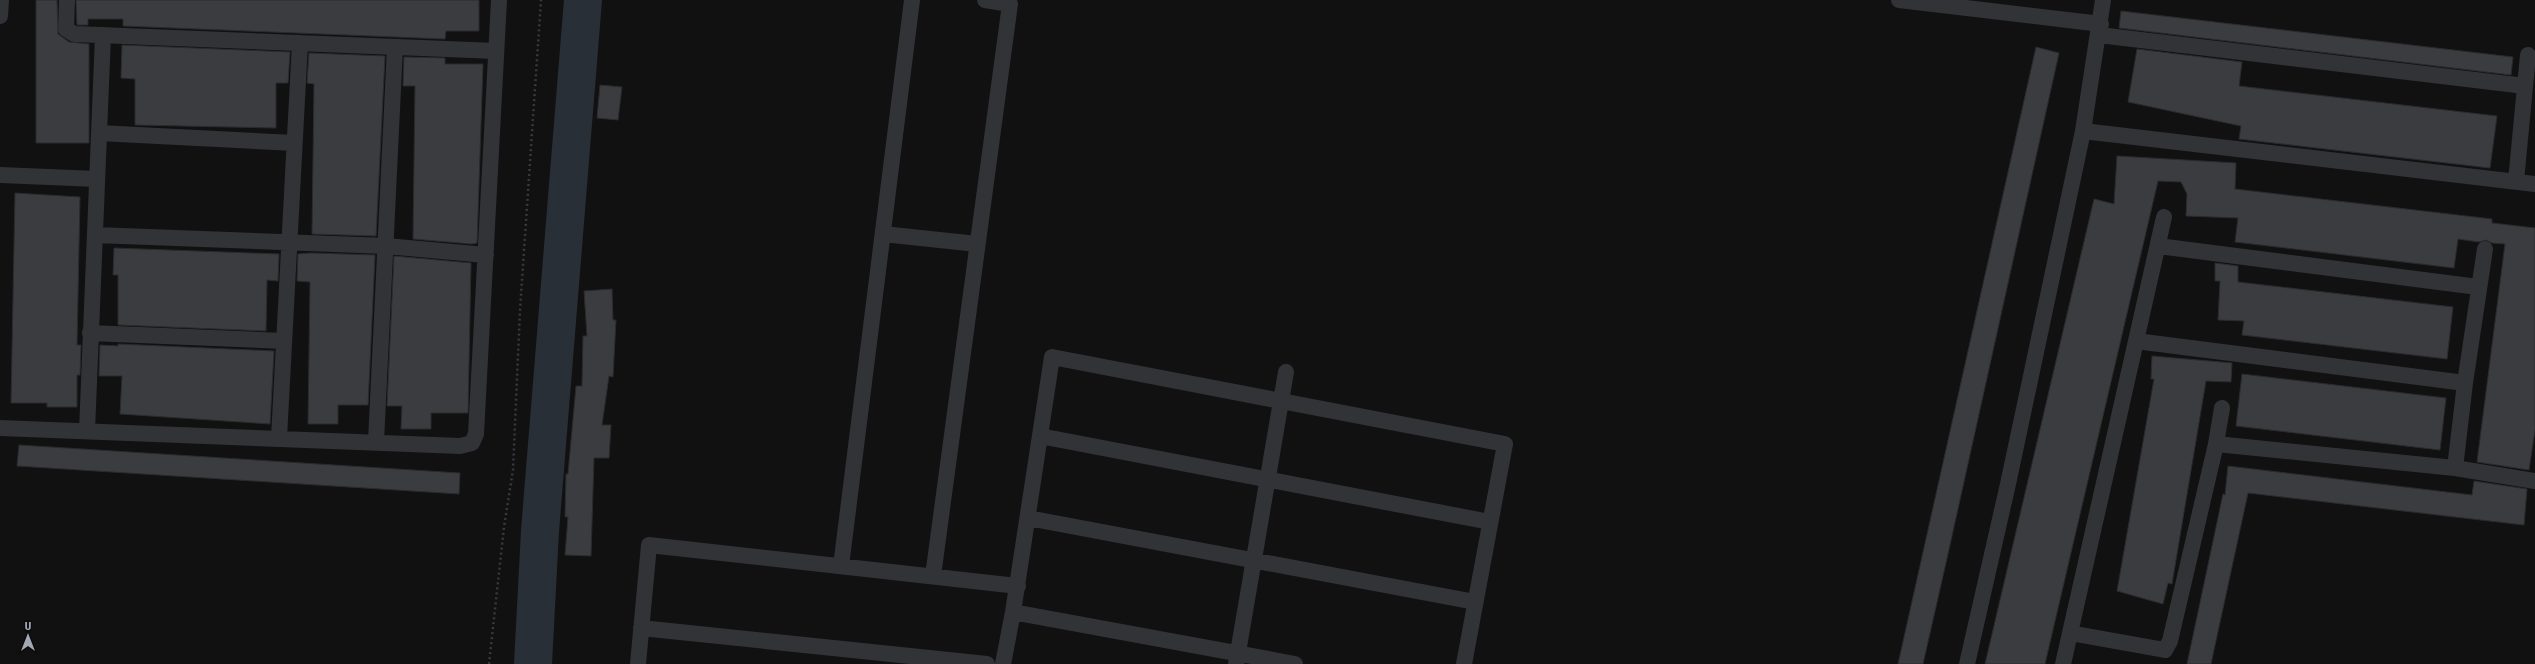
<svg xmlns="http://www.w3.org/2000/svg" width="2535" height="664" font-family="'Fira Sans Condensed',sans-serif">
	<rect width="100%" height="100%" fill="#111112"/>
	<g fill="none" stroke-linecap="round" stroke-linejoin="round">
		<!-- river -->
		<path stroke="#282f36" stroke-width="38" d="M533,664L540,531L583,0"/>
	</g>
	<!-- building -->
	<path fill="#3b3c3f" stroke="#2b2b2e" d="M36,0H57L58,34L69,42L89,44V143H36Z
		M76,0H479V31H446L445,39L123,26V19H88V25H77Z
		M2121,11L2513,57L2511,75L2119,28Z
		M122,45L290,52L288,83H276V128L135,125V79L121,78Z
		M2036,47L2059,53L1948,554L1923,664H1898Z
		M2137,49L2242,62L2239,86L2497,116L2490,168L2239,139L2241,126L2128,102Z
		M309,53L385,56L376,236L312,234L314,84L307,83Z
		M404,57L445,58V64H483L477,243L472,244L413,239L415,86H403Z
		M600,85L622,87L618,120L597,118Z
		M2117,156L2236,163L2235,189L2492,219V223L2535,228V430L2529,470L2477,462L2505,244L2492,243L2486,240L2479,242L2458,239L2454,268L2235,242L2238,218L2186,216L2187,194L2181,182L2158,181L2045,664H1985L2094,199L2114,204Z
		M15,193L80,197L77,345H81L80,375H77V407H47V403H11Z
		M114,248L279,254L278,281L267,280L266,331L118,325V275H113Z
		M311,253L375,255L368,405H338V424H308L310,282L297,281L298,254Z
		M394,256L471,263L468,413H431V429H401L402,406H387Z
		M2215,263L2238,266V282L2453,307L2447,359L2242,335L2244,321L2218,320L2220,281H2215Z
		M612,289L613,320H616L613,377L609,376L602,425H611L609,458H594L591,556L565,555L568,517H565L566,474H568L576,386H582L583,336H587L584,291Z
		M118,344L274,351L270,424L120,414L122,376H99L100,345L118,346Z
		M2152,356L2232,363L2231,382L2206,381L2172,584L2168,583L2163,604L2117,591L2154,379H2151Z
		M2242,374L2446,398L2440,450L2236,426Z
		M19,445L460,473L459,494L17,466Z
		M2228,466L2472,495L2474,481L2527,489L2524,525L2248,493L2211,664H2187L2223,494L2225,495Z"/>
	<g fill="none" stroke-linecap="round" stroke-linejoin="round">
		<!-- path -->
		<path stroke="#383a3e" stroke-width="2.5" stroke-dasharray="2 3" stroke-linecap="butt" d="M489,664L504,527L513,470L520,310L541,0"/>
		<!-- minor -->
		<path stroke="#323337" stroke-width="16" d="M67,0L66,29L74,34L496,51
			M1899,0L2101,24
			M0,16L1,0
			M2099,35L2525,86
			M2083,131L2535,184
			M99,133L294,143
			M0,175L97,179
			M2516,181L2528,55
			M883,234L977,244
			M95,235L386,246L486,255
			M2158,246L2478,287
			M90,333L284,341
			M2136,341L2465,383
			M0,428L460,446L472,443L476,434L499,0
			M87,431L103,35
			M1040,436L1490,522
			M279,438L300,43
			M376,442L395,47
			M2216,444L2455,468L2535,481
			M2455,468L2465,383L2485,249
			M1028,518L1475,602
			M841,566L912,0
			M933,576L1010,4L985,0
			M1013,612L1295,664
			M641,628L987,664
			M2070,633L2165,650L2170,641L2216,444L2222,408
			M638,664L649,545L1018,586
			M1003,664L1013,612L1052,357L1505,444L1464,664
			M1236,664L1286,372
			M1967,664L2008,484L2083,131L2103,0
			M2063,664L2164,217"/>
	</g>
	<!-- north arrow -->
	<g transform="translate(28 636)" stroke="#0c0c0d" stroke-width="3" paint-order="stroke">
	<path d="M0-3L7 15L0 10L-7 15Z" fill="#a2a7b3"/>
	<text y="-6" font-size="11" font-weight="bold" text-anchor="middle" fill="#a2a7b3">U</text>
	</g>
</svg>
